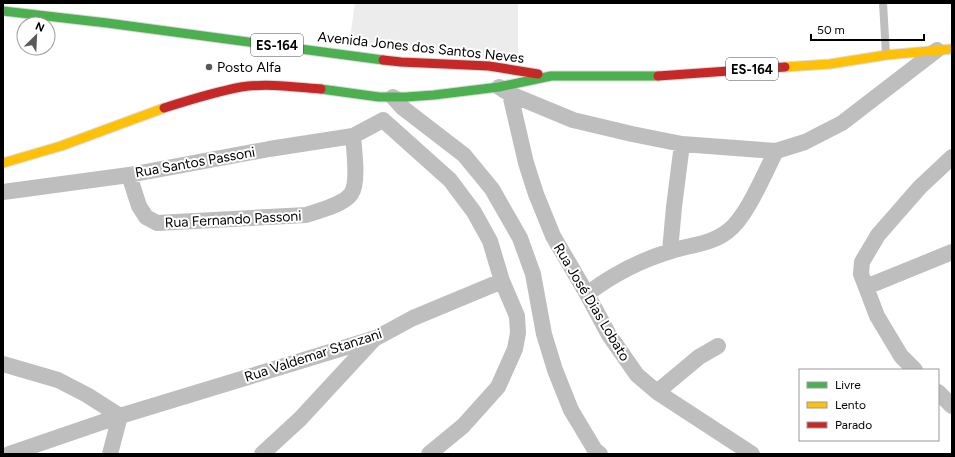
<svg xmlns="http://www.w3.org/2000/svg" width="955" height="457" font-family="Figtree,sans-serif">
	<rect width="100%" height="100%" fill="#fff"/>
	<!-- green -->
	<path fill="#ececec" d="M355,3H518V59L450,55L349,45Z"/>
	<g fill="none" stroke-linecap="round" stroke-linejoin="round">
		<defs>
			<path id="fast" d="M3,11L107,23L383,60
				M321,89L379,97H406L434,95L499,87L551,76H658"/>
			<path id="slow" d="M785,67L830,64L886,55L952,49
				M3,163L61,146L164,108"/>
			<path id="jam" d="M383,60L401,62L489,66L538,74
				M658,76L785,67
				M164,108C189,100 215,92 241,87C267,83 295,87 321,89"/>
		</defs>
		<!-- fast casing -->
		<use href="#fast" stroke="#dbdbdb" stroke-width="11"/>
		<!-- slow casing -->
		<use href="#slow" stroke="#dbdbdb" stroke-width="11"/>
		<!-- jam casing -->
		<use href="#jam" stroke="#dbdbdb" stroke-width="11"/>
		<!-- lane -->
		<path stroke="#bebebe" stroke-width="8" d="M883,3L886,54"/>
		<!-- street -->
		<path stroke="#bebebe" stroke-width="16" d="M499,87L510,94L573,120L632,134L682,144L776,151L805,142L842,123L937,50
			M510,94L526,163L536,194L553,236L587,294L609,335L637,375L657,392L752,454
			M393,97L403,108L464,155L492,189L520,238L533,274L544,334L555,370L571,410L595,450L600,454
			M383,120L450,180L474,212L490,241L502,281L517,316L518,333L515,349L498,387L463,426L429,454
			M129,175L139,206L146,217L157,223L306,215C318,211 343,205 351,194C359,183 354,150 353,136
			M3,192L129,175L269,149L353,136L383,120
			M670,251L674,207L682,144
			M866,287L952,252
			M587,294C612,275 641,260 671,251C690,245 712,244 728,231C747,217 765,172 776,151
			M3,364L58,380L87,395L120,416
			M915,370L901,356L877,316L861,274L862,262L878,235L920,187L952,157
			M657,392L699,357L718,346
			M938,392L952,406
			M9,454L120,416L376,338L413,318L502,281
			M110,454L120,416
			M262,454L300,419L375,338"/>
		<!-- fast -->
		<use href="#fast" stroke="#4caf50" stroke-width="9"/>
		<!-- slow -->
		<use href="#slow" stroke="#ffc107" stroke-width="9"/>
		<!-- jam -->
		<use href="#jam" stroke="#c62828" stroke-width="9"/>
	</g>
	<!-- markers -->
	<circle fill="#595959" stroke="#fff" stroke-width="1.5" cx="209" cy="67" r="4"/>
	<g text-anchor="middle" stroke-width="4" stroke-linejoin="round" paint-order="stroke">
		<!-- shield labels -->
		<g fill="#fff" stroke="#4c4c4c" stroke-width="1">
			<rect x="251" y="34" width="52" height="22" rx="3"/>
			<rect x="726" y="58" width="52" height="22" rx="3"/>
		</g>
		<g font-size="13" font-weight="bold" fill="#000">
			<text x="277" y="50">ES-164</text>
			<text x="752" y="74">ES-164</text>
		</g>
		<!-- street labels -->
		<g font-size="14" fill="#000" stroke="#fff">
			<text transform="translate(421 47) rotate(6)" y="5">Avenida Jones dos Santos Neves</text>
			<text transform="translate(195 162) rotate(-10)" y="5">Rua Santos Passoni</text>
			<text transform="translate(233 219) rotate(-3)" y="5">Rua Fernando Passoni</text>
			<text transform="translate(592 302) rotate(59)" y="5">Rua José Dias Lobato</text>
			<text transform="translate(313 355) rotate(-18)" y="5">Rua Valdemar Stanzani</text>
		</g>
		<!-- poi labels -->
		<g font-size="14" fill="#000" stroke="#fff" text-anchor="start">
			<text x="217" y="72">Posto Alfa</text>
		</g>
	</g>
	<!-- border -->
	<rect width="955" height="457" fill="none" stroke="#000000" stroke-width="8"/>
	<!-- legend -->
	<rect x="799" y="369" width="140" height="72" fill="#ffffff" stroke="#999999"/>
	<rect x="807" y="382" width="20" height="6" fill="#4caf50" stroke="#999999"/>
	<text x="835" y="389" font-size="12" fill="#000000">Livre</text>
	<rect x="807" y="402" width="20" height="6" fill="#ffc107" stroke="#999999"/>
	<text x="835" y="409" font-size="12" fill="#000000">Lento</text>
	<rect x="807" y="422" width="20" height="6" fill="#c62828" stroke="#999999"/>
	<text x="835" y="429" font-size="12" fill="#000000">Parado</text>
	<!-- north arrow -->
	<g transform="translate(36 36) rotate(24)"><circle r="19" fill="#ffffff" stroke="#999999"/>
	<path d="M0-3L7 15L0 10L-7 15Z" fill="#595959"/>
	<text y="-6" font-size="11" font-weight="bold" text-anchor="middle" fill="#000000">N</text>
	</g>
	<!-- scale -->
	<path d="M811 34v6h113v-6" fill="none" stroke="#000000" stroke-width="2"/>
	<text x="817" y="34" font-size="12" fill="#000000" stroke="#ffffff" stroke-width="3" paint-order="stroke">50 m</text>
</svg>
